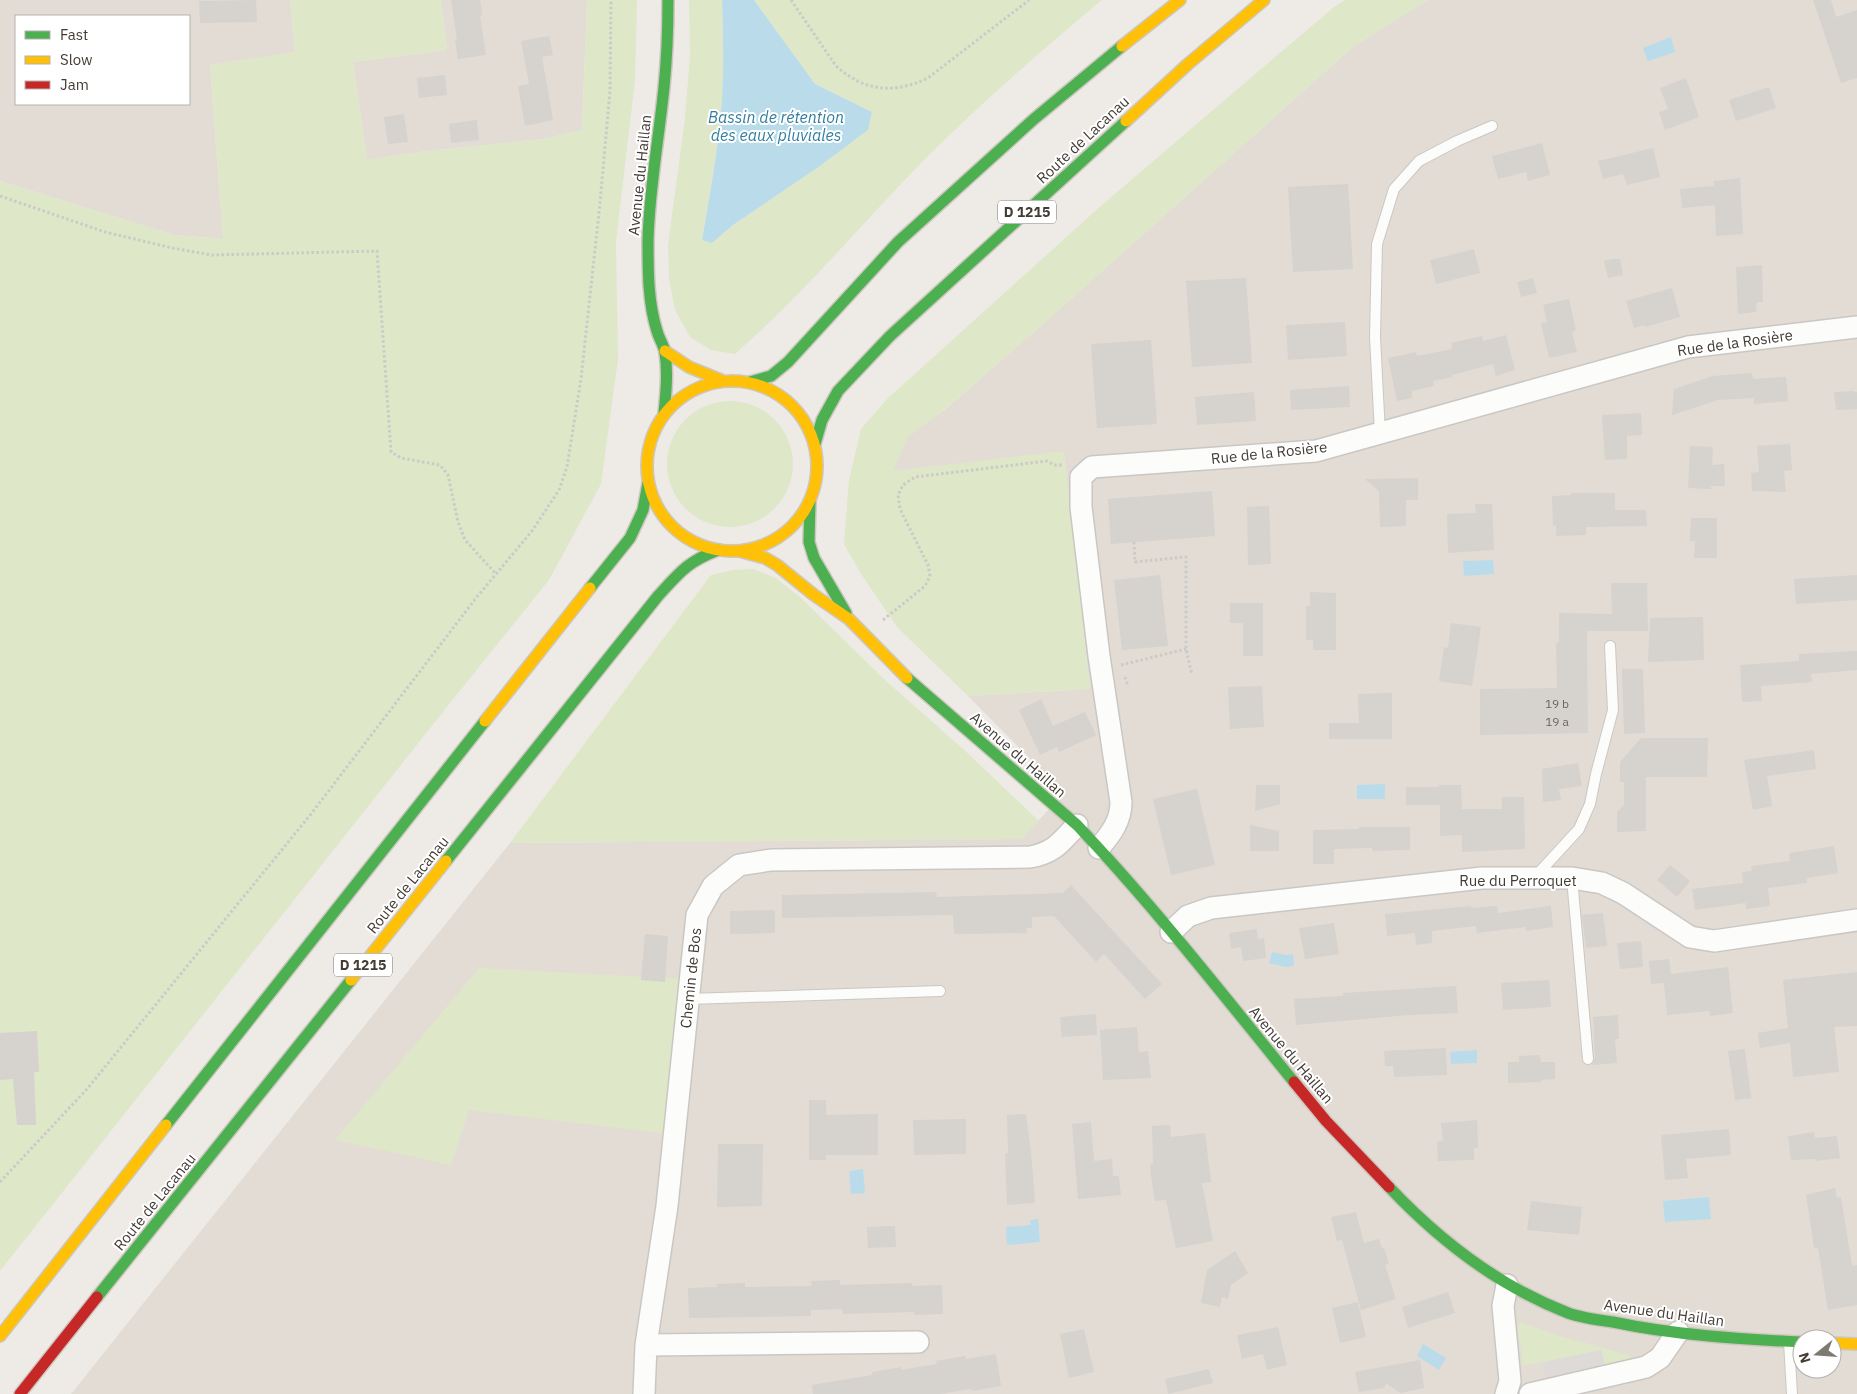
<svg xmlns="http://www.w3.org/2000/svg" width="1857" height="1394" font-family="'IBM Plex Sans',sans-serif">
	<rect width="100%" height="100%" fill="#eeebe7"/>
	<!-- residential -->
	<path fill="#e2dcd5" fill-rule="evenodd" d="M0,0H290L295,52L210,65L223,239L174,235L0,181ZM16,16H189V104H16Z
		M441,0H587L582,130L543,139L426,151L367,160L353,62L447,50Z
		M1428,0H1857V1394H71L510,843L1021,839L1064,793L968,696L1090,689L1064,452L893,471L906,438L949,406L1043,324L1354,46ZM1802,1339H1832V1369H1802Z"/>
	<!-- green -->
	<path fill="#dee7c8" d="M290,0H441L447,50L353,62L367,160L426,151L543,139L582,130L587,0H637L635,81L616,241L618,359L601,484L549,580L450,703L0,1271V181L174,235L223,239L210,65L295,52Z
		M689,0H722C723,33 724,66 722,99C719,146 710,193 702,239L712,243L733,225L820,166L868,130L872,112L815,84L754,0H1102C1041,51 981,103 925,159C861,224 804,294 735,354L711,350L690,337L675,310L669,279L668,245L685,118L690,55Z
		M1345,0H1428L1354,46L1043,324L952,403L907,438L893,471L1064,451L1090,689L968,696L897,627L861,574L844,544L849,480L861,429L887,399L1103,204L1334,7Z
		M667 464a63 63 0 1 1 126 0a63 63 0 1 1-126 0Z
		M753,569L776,578L800,597L885,680L962,748L1039,821L1021,839L510,843L711,575L733,570Z
		M479,968L685,979L668,1134L469,1110L451,1165L335,1140Z
		M1520,1322L1560,1336L1629,1355L1635,1362L1606,1369L1601,1350L1523,1366L1518,1329Z"/>
	<!-- parking -->
	<path fill="#dddad7" d="M1601,1350L1606,1369L1547,1382L1543,1363Z"/>
	<!-- water -->
	<path fill="#badcea" d="M722,0H754L815,84L872,112L868,130L820,166L733,225L712,243L702,240C710,193 719,146 722,99C724,66 723,33 722,0Z
		M1671,37L1675,52L1648,61L1643,48Z
		M1493,560L1494,574L1464,576L1463,561Z
		M1385,784V799H1357V785Z
		M1272,952L1286,955L1293,954L1294,966L1285,967L1269,963Z
		M1477,1050V1063L1451,1064L1450,1052Z
		M863,1169L865,1193L851,1194L849,1171Z
		M1709,1197L1711,1219L1665,1222L1663,1201Z
		M1038,1219L1040,1242L1007,1245L1006,1227L1031,1225L1030,1220Z
		M1423,1344L1446,1358L1439,1370L1417,1356Z"/>
	<!-- building -->
	<path fill="#d6d2ce" d="M256,0L257,22L200,23L199,1Z
		M451,0H480L482,15L480,16L486,55L458,59L455,40L457,39Z
		M1813,0H1831L1836,17L1857,10V78L1841,83Z
		M549,36L553,55L542,57L553,120L525,126L518,86L529,84L521,41Z
		M445,75L447,95L419,98L417,78Z
		M1686,78L1699,117L1665,130L1659,112L1668,109L1660,88Z
		M1769,87L1776,108L1736,121L1729,100Z
		M404,114L408,142L388,144L384,117Z
		M477,120L479,140L451,143L449,124Z
		M1542,143L1550,175L1528,181L1526,172L1498,179L1492,156Z
		M1653,148L1660,177L1627,185L1623,174L1603,179L1598,161Z
		M1740,178L1743,234L1716,236L1715,205L1682,208L1680,189L1714,186V181Z
		M1348,184L1353,269L1293,272L1288,187Z
		M1474,249L1480,273L1436,284L1430,260Z
		M1613,259H1620L1623,275L1608,278L1604,261Z
		M1762,265L1763,302H1757L1756,312L1738,314L1736,267Z
		M1246,278L1252,363L1192,367L1186,281Z
		M1533,278L1537,293L1521,297L1517,282Z
		M1672,288L1680,317L1645,327L1644,325L1634,328L1626,301Z
		M1569,299L1576,330L1572,332L1577,352L1549,358L1541,323L1547,322L1543,305Z
		M1345,322L1347,356L1288,360L1286,325Z
		M1506,335L1515,370L1496,376L1493,364L1452,375V377L1433,381L1434,386L1412,391V398L1397,401L1388,358L1416,352L1417,356L1452,349L1451,343L1482,336L1483,341Z
		M1151,340L1157,424L1097,428L1091,344Z
		M1752,373L1753,379L1786,377L1788,401L1754,404V398L1718,400L1672,415L1674,389L1713,376Z
		M1349,386L1350,407L1291,410L1290,390Z
		M1854,391V392H1857V409L1836,410L1834,392Z
		M1254,392L1256,421L1197,425L1195,397Z
		M1641,413L1642,435L1627,436V459L1605,460L1602,415Z
		M1790,444L1792,470L1784,471L1786,492L1752,491L1751,473L1759,472L1757,446Z
		M1690,446L1713,447L1712,465L1724,464L1725,486H1711V489L1688,488Z
		M1418,478V500H1406V526L1380,527L1379,491L1365,479Z
		M1212,491L1215,536L1111,544L1108,499Z
		M1571,493H1615V510H1646L1647,526L1586,527V535L1556,536V526L1553,525L1552,496L1571,495Z
		M1475,504H1492L1494,550L1448,553L1447,514L1476,513Z
		M1269,506L1271,564L1248,565L1247,507Z
		M1691,518H1717V558H1694L1695,541H1690Z
		M1160,575L1168,646L1122,650L1114,580Z
		M1857,575V600L1796,604L1794,579Z
		M1611,583H1647L1648,631H1587L1588,733L1480,735V689L1557,688L1556,643H1559V613L1612,614Z
		M1310,592L1336,593V650H1313V640H1306V606H1310Z
		M1230,603H1263V656H1243V623H1230Z
		M1703,617L1704,660L1648,662L1650,618Z
		M1451,623L1481,627L1472,686L1439,681L1444,647L1448,648Z
		M1857,651V670L1811,674L1812,682L1761,686L1762,701L1742,702L1740,665L1799,661V654Z
		M1622,669H1643L1645,733L1624,734Z
		M1262,686L1264,727L1230,729L1228,687Z
		M1392,693V739H1329V723H1359L1358,694Z
		M1041,699L1053,726L1085,712L1096,735L1059,752L1057,747L1040,755L1019,710Z
		M1641,738H1708L1707,777H1646V831L1617,832V812L1624,805V782H1620V762Z
		M1814,750L1816,769L1767,776L1772,806L1753,810L1744,760Z
		M1578,763L1582,786L1559,789L1561,800L1543,802L1542,769Z
		M1256,785H1280V804L1255,811Z
		M1439,785H1461L1462,809H1502V797H1524L1525,849L1462,852V835L1440,836V805H1406V787H1439Z
		M1197,789L1215,865L1171,875L1153,799Z
		M1250,825L1279,831V851H1250Z
		M1359,827H1410V850L1373,851L1372,848L1334,849V864H1313V830L1359,829Z
		M1834,846L1838,873L1807,878V883L1768,888L1770,906L1746,909V903L1695,910L1692,889L1743,883L1742,872L1752,871L1751,866L1790,861L1789,853Z
		M1670,865L1690,881L1677,897L1657,880Z
		M1071,885L1162,984L1145,999L1104,954L1096,962L1054,916L1032,917V928H1026L1027,933L954,934L953,915L782,918V895L936,892L937,897L1063,893Z
		M1471,906V908L1497,906L1498,913L1551,906L1553,927L1526,931V927L1477,933L1476,926L1432,931V943L1416,945L1415,933L1387,936L1385,914Z
		M775,910V933L730,934V911Z
		M1603,913L1607,946L1586,948L1582,915Z
		M1334,923L1339,954L1305,959L1299,928Z
		M1257,929L1258,939L1264,938L1266,958L1243,961L1241,947L1231,949L1229,933Z
		M645,934L668,936L665,982L641,980Z
		M1641,941L1643,967L1620,969L1617,943Z
		M1669,959L1671,974L1728,967L1733,1013L1710,1016L1709,1011L1667,1015L1664,983L1651,984L1649,961Z
		M1857,972V1026L1834,1027L1839,1072L1793,1077L1790,1043L1760,1048L1758,1033L1788,1028L1783,980Z
		M1549,980L1551,1007L1503,1010L1501,983Z
		M1456,986L1458,1013L1409,1015L1296,1025L1294,999L1343,996V993Z
		M1096,1014L1097,1035L1062,1037L1060,1017Z
		M1618,1015L1619,1039H1615L1617,1063L1592,1065L1595,1058L1593,1017Z
		M1137,1027L1139,1052L1148,1051L1151,1078L1103,1080L1100,1030Z
		M37,1031L39,1072H34L36,1125H17L13,1079L0,1080V1033Z
		M1446,1048L1447,1075L1394,1077L1393,1066H1385L1384,1051Z
		M1745,1049L1751,1098L1735,1100L1728,1051Z
		M1540,1055L1541,1062H1555V1079L1541,1080V1082L1508,1083V1062H1519V1056Z
		M809,1100H826V1115L878,1114V1155H826V1160H809Z
		M1026,1114L1031,1152L1035,1203L1007,1205L1005,1154L1008,1153L1007,1115Z
		M966,1119V1154L914,1155L913,1120Z
		M1477,1120L1478,1148H1474V1160L1438,1161L1437,1141H1443L1441,1123Z
		M1091,1122L1094,1161L1112,1159L1113,1176H1119L1121,1195L1078,1199L1072,1124Z
		M1170,1125L1171,1137L1205,1133L1211,1182L1202,1183L1213,1241L1176,1248L1166,1200L1155,1201L1151,1176L1150,1165L1153,1164L1152,1126Z
		M1729,1129L1731,1155L1686,1159L1688,1178L1665,1180L1661,1135Z
		M1814,1132L1815,1138L1837,1136L1840,1158L1816,1161V1159L1791,1160L1788,1136Z
		M718,1144H763L762,1206L717,1207Z
		M1835,1188L1837,1198L1841,1197L1852,1266L1857,1265V1305L1828,1310L1818,1248H1814L1806,1195Z
		M1531,1201L1582,1207L1579,1235L1527,1230Z
		M1356,1212L1364,1243L1379,1239L1382,1248H1384L1389,1264L1385,1265L1396,1299L1361,1310L1342,1240L1337,1241L1331,1217Z
		M895,1226L896,1247L868,1248L867,1227Z
		M1235,1251L1248,1273L1231,1285L1228,1299L1222,1297L1220,1307L1201,1303L1207,1270Z
		M840,1280V1285L912,1283V1286L942,1285L943,1314L914,1315V1312L843,1314L842,1309L811,1310V1316L689,1318L688,1288L717,1287V1284L745,1283V1287L812,1286L811,1281Z
		M1448,1292L1455,1313L1408,1328L1402,1307Z
		M1358,1302L1366,1337L1340,1343L1332,1308Z
		M1278,1327L1287,1365L1267,1370L1263,1354L1242,1359L1237,1335Z
		M1084,1329L1094,1372L1069,1378L1060,1334Z
		M996,1354L1001,1386L972,1391L971,1389L940,1394H813L812,1385L872,1375V1372L901,1367V1370L937,1364L936,1361L965,1356L966,1359Z
		M1420,1360L1424,1388L1400,1393L1386,1383L1384,1388L1359,1392L1355,1372Z
		M1209,1369L1213,1383L1168,1394L1165,1379Z"/>
	<g fill="none" stroke-linecap="round" stroke-linejoin="round">
		<defs>
			<path id="lane" d="M1380,434L1375,337L1377,244L1394,189L1419,161L1457,141L1492,126
				M1534,878L1579,829L1590,804L1596,774L1613,710L1610,646
				M1572,878L1588,1059
				M689,999L940,991
				M1789,1342L1792,1394"/>
			<path id="street" d="M1099,848C1111,834 1121,821 1121,802L1099,656L1081,507V477L1092,467L1316,451L1688,347L1857,327
				M1171,932L1188,916L1211,908L1482,878H1572L1602,883L1623,893L1690,937L1714,941L1857,920
				M646,1345L918,1342
				M644,1394L646,1345L667,1206L697,915L713,886L739,865L771,860L1030,857C1054,853 1061,842 1077,825
				M1506,1394L1510,1381L1503,1306L1507,1285
				M1530,1394L1646,1367L1660,1358L1678,1332"/>
			<path id="fast" d="M750,382L771,376L788,362L898,242L1034,119L1122,46
				M664,413C666,393 668,372 665,353C664,345 659,339 657,331C648,303 648,271 648,241C649,190 659,138 664,87C667,58 668,29 668,0
				M815,444L822,420L838,391L890,336L1126,121
				M810,502L809,542L814,558L846,613
				M590,588L630,538L643,510L648,483
				M907,678L1077,825C1154,906 1223,995 1294,1082
				M446,861L658,596C680,572 687,562 718,550
				M166,1125L485,721
				M1389,1187C1440,1241 1498,1286 1568,1313C1582,1318 1598,1320 1613,1322C1674,1335 1739,1339 1802,1342
				M97,1297L351,980"/>
			<path id="slow" d="M1122,46L1180,0
				M1126,121L1188,64L1264,0
				M665,351L689,367L721,380
				M647 466a85 85 0 1 1 170 0a85 85 0 1 1-170 0Z
				M739,551L765,558L777,565L814,595L849,619L907,678
				M485,721L590,588
				M351,980L446,861
				M0,1336L166,1125
				M1832,1343L1857,1344"/>
			<path id="jam" d="M1294,1082L1326,1121L1389,1187
				M20,1394L97,1297"/>
		</defs>
		<!-- lane casing -->
		<use href="#lane" stroke="#cac7c3" stroke-width="12"/>
		<!-- street casing -->
		<use href="#street" stroke="#cac7c3" stroke-width="24"/>
		<!-- fast casing -->
		<use href="#fast" stroke="#cdc7bf" stroke-width="14"/>
		<!-- slow casing -->
		<use href="#slow" stroke="#cdc7bf" stroke-width="14"/>
		<!-- jam casing -->
		<use href="#jam" stroke="#cdc7bf" stroke-width="14"/>
		<!-- path -->
		<path stroke="#cccac7" stroke-width="3" stroke-dasharray="2.5 2.5" stroke-linecap="butt" d="M791,0L836,66C865,92 894,94 928,78L1029,0
			M0,196L105,232L172,248L212,255L377,251L391,452L401,458L440,465L448,475L458,522L465,540L496,574
			M1134,542L1135,562L1186,557V649L1192,675
			M883,620L925,586L930,576L928,565L900,509L898,495L903,485L915,477L1047,461L1054,465H1064
			M1121,665L1186,649
			M1125,677L1128,687
			M0,1182L87,1089L311,814L476,598L532,531L559,490L567,467L581,379L600,203L610,91L611,0"/>
		<!-- lane -->
		<use href="#lane" stroke="#fcfcfb" stroke-width="10"/>
		<!-- street -->
		<use href="#street" stroke="#fcfcfb" stroke-width="21"/>
		<!-- fast -->
		<use href="#fast" stroke="#4caf50" stroke-width="11"/>
		<!-- slow -->
		<use href="#slow" stroke="#ffc107" stroke-width="11"/>
		<!-- jam -->
		<use href="#jam" stroke="#c62828" stroke-width="11"/>
	</g>
	<g text-anchor="middle" stroke-width="4" stroke-linejoin="round" paint-order="stroke">
		<!-- number labels -->
		<g font-size="12" fill="#69635d">
			<text x="1557" y="708">19 b</text>
			<text x="1557" y="726">19 a</text>
		</g>
		<!-- shield labels -->
		<g fill="#fff" stroke="#7b7672" stroke-width="1">
			<rect x="998" y="200.5" width="58" height="23" rx="4"/>
			<rect x="334" y="953.5" width="58" height="23" rx="4"/>
		</g>
		<g font-size="14" font-weight="bold" fill="#433c35">
			<text x="1027" y="217">D 1215</text>
			<text x="363" y="970">D 1215</text>
		</g>
		<!-- street labels -->
		<g font-size="15" fill="#433c35" stroke="#fff">
			<text transform="translate(1083 140) rotate(-43)" y="5">Route de Lacanau</text>
			<text transform="translate(640 175) rotate(-84)" y="5">Avenue du Haillan</text>
			<text transform="translate(1735 343) rotate(-8)" y="5">Rue de la Rosière</text>
			<text transform="translate(1269 453) rotate(-6)" y="5">Rue de la Rosière</text>
			<text transform="translate(1018 755) rotate(41)" y="5">Avenue du Haillan</text>
			<text x="1518" y="886">Rue du Perroquet</text>
			<text transform="translate(408 885) rotate(-51)" y="5">Route de Lacanau</text>
			<text transform="translate(691 978) rotate(-84)" y="5">Chemin de Bos</text>
			<text transform="translate(1291 1055) rotate(50)" y="5">Avenue du Haillan</text>
			<text transform="translate(155 1202) rotate(-51)" y="5">Route de Lacanau</text>
			<text transform="translate(1664 1313) rotate(8)" y="5">Avenue du Haillan</text>
		</g>
		<!-- water labels -->
		<g font-size="16" font-style="italic" fill="#337ea0" stroke="#fff">
			<text x="776" y="123">Bassin de rétention<tspan x="776" dy="18">des eaux pluviales</tspan></text>
		</g>
	</g>
	<!-- legend -->
	<rect x="15" y="15" width="175" height="90" fill="#ffffff" stroke="#b4b1ae"/>
	<rect x="25" y="31" width="25" height="8" fill="#4caf50" stroke="#b4b1ae"/>
	<text x="60" y="40" font-size="15" fill="#433c35">Fast</text>
	<rect x="25" y="56" width="25" height="8" fill="#ffc107" stroke="#b4b1ae"/>
	<text x="60" y="65" font-size="15" fill="#433c35">Slow</text>
	<rect x="25" y="81" width="25" height="8" fill="#c62828" stroke="#b4b1ae"/>
	<text x="60" y="90" font-size="15" fill="#433c35">Jam</text>
	<!-- north arrow -->
	<g transform="translate(1817 1354) rotate(253)"><circle r="24" fill="#ffffff" stroke="#b4b1ae"/>
	<path d="M0-4L9 19L0 12L-9 19Z" fill="#7f7973"/>
	<text y="-8" font-size="14" font-weight="bold" text-anchor="middle" fill="#433c35">N</text>
	</g>
</svg>
